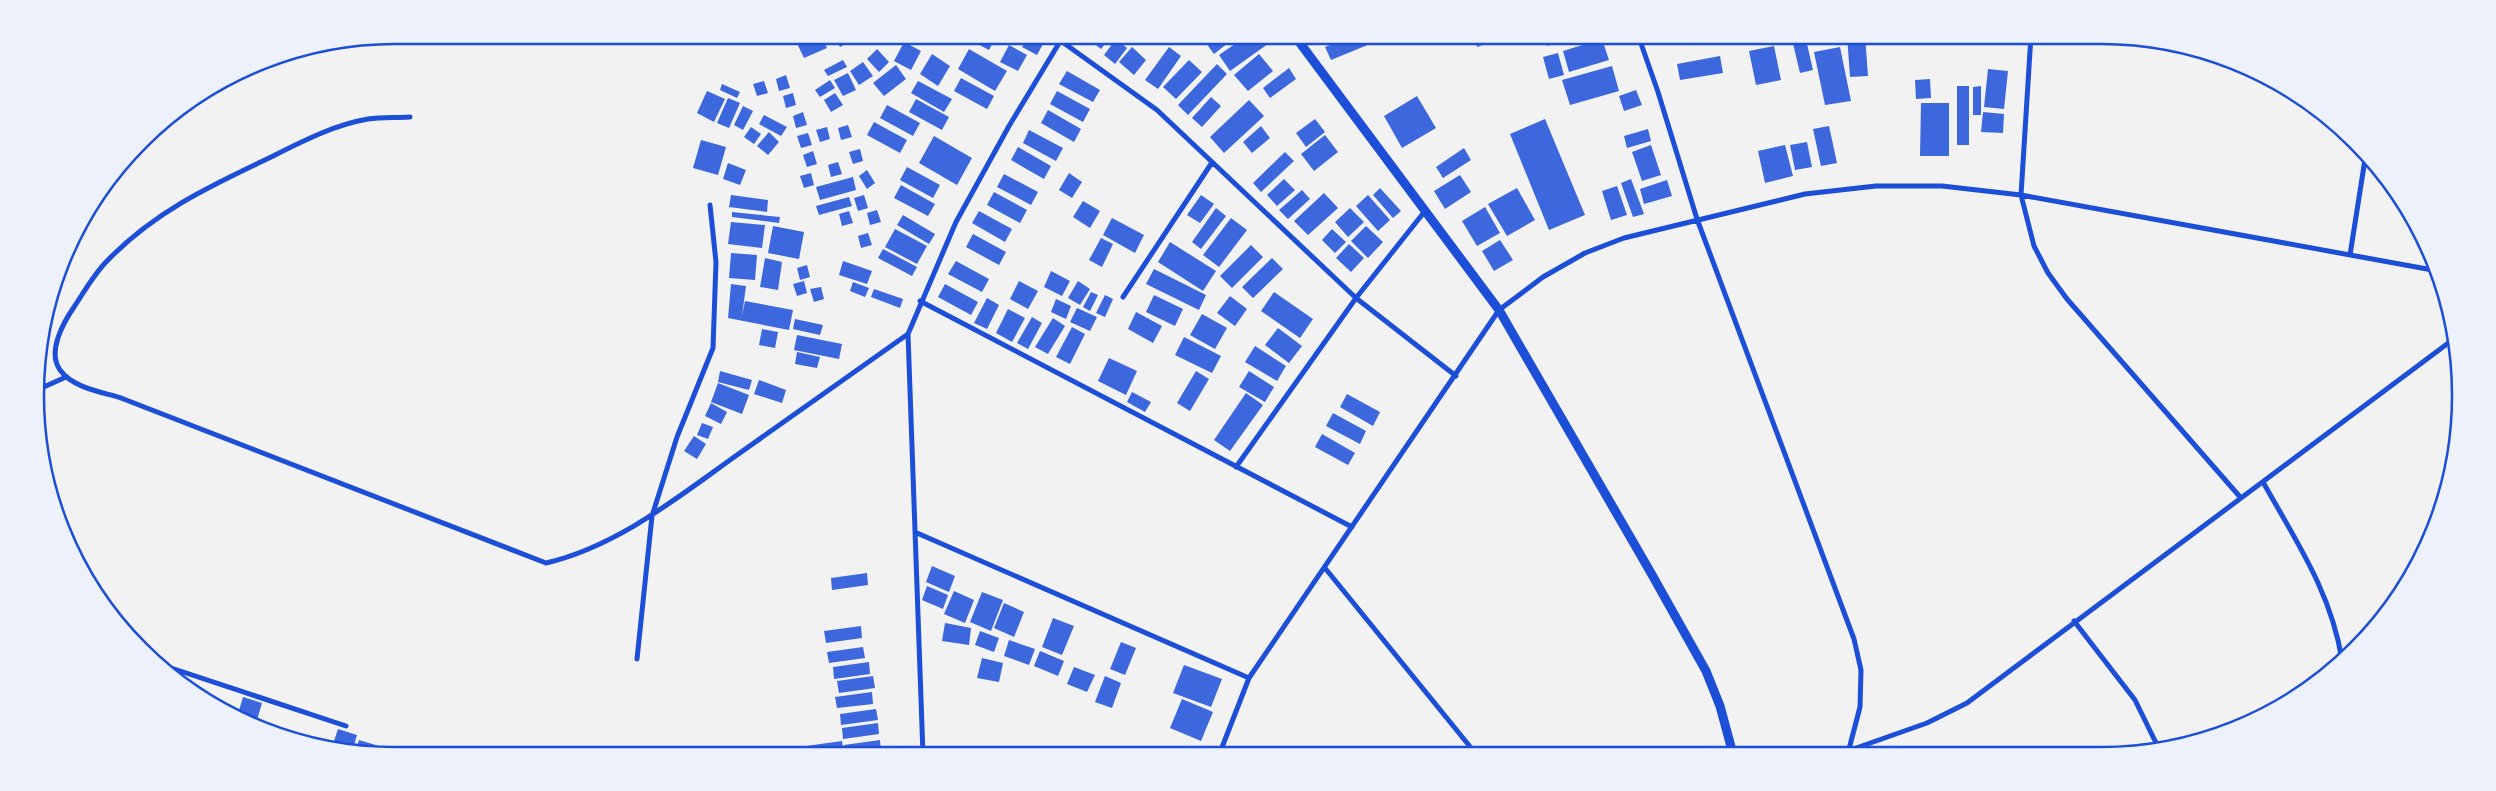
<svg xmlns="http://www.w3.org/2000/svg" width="2496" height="791" font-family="'Zilla Slab',serif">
	<rect width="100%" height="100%" fill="#f2f2f2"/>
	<!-- building -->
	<path fill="#3d67dc" d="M793,35H821L827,48L804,58Z
		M833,35H854L856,38L840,47Z
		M972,35H997L989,50L970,40Z
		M1028,35H1048L1037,55L1022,47Z
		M1083,35H1112L1101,49Z
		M1119,35H1134L1126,42Z
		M1200,35H1222L1228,43L1214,54Z
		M1224,35H1242L1229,43Z
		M1248,35H1268L1272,41L1230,71L1219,55Z
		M1353,35H1392L1331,60L1325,47Z
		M1473,35H1511L1477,47Z
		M1543,35H1557L1559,42L1547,46Z
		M1564,35H1589V36L1566,42Z
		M1791,35H1805L1813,70L1800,73Z
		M1847,35H1865L1868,76L1850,77Z
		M1116,39L1127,48L1115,64L1104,55Z
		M1602,39L1609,60L1569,72L1563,51Z
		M904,42L921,51L911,70L894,61Z
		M1009,45L1027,55L1018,71L1000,62Z
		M1774,46L1781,80L1756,85L1749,51Z
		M1132,47L1146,60L1134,75L1119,62Z
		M1169,47L1181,56L1158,89L1145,80Z
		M1840,47L1851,101L1825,105L1814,52Z
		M877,49L889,62L879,72L867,59Z
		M969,49L1007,71L995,91L958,69Z
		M1558,53L1564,75L1549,79L1543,57Z
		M932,54L950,66L938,86L920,74Z
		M1259,54L1273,71L1248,91L1234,75Z
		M1720,56L1723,73L1680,80L1677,64Z
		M843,60L847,67L828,76L824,70Z
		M1189,60L1202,72L1176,99L1163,87Z
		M863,62L873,76L859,85L850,71Z
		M1217,64L1227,74L1188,115L1178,105Z
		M896,65L906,79L884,96L873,83Z
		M1612,66L1619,91L1570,105L1562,80Z
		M1289,68L1296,79L1270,98L1263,88Z
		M1988,69L2008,71L2004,109L1984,107Z
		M1067,71L1100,90L1093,102L1059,84Z
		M848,73L856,90L843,96L834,80Z
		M786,75L790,88L779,91L776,79Z
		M961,78L994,96L987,109L954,91Z
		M1930,79L1931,98L1916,99L1915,80Z
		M830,80L835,88L820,97L815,90Z
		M764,81L768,93L757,96L753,84Z
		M918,81L952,99L944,112L911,93Z
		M722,84L740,92L737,98L720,90Z
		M1957,86H1969V145H1957Z
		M1981,86V115H1973V87Z
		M1636,90L1642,105L1624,111L1619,96Z
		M707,91L725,99L714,122L697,113Z
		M1057,91L1090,109L1083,122L1050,104Z
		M793,93L796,105L786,108L783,96Z
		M835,93L843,105L831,112L824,100Z
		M1417,96L1436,128L1402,148L1384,116Z
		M1211,97L1221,106L1202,127L1192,118Z
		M728,98L740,103L729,128L717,123Z
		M916,99L949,117L942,130L909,112Z
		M1249,100L1264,116L1224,153L1210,137Z
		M1921,103H1949V156H1920Z
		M887,105L920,123L913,136L880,118Z
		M743,106L753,111L743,130L734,125Z
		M1048,110L1081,129L1074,142L1041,123Z
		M803,112L807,125L796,128L793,116Z
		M1983,112L2004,114L2003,133L1981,132Z
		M764,115L787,127L781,136L759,124Z
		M1315,119L1325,132L1306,147L1296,133Z
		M1545,119L1585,215L1549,230L1510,134Z
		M874,122L907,140L900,153L867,135Z
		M848,125L852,137L841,140L838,128Z
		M1261,126L1270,138L1252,153L1243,142Z
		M1829,126L1837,163L1821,166L1813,129Z
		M751,127L761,134L754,144L744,137Z
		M827,127L830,139L820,142L816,130Z
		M1648,129L1651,141L1627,148L1624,136Z
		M1029,130L1063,148L1056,161L1023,143Z
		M769,132L779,142L768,155L757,146Z
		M808,133L812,145L801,148L797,136Z
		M1325,135L1338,152L1314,171L1301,154Z
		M934,136L972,158L957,185L919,163Z
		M701,140L726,147L718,175L693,168Z
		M1807,142L1812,167L1795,170L1790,145Z
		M1651,145L1661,175L1642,181L1632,152Z
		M1785,145L1793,176L1765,183L1758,151Z
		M1018,147L1051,166L1044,179L1011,160Z
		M1464,148L1471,160L1443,178L1436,167Z
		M860,149L863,161L853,164L849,152Z
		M813,151L817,164L807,167L803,155Z
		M1285,152L1294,161L1261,192L1253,183Z
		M838,162L842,174L831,177L828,165Z
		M728,163L746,170L740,185L723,179Z
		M907,167L940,185L933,198L900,180Z
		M867,170L875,183L867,189L859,176Z
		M811,173L814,185L804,188L800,176Z
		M1069,173L1082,182L1072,198L1059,190Z
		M1004,174L1038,192L1031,205L997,187Z
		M1460,175L1471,192L1445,209L1434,191Z
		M853,177L856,190L820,200L816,187Z
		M1284,179L1295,190L1277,206L1267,195Z
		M1631,179L1644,214L1633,217L1621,183Z
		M1667,180L1672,196L1644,204L1640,189Z
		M901,185L935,204L928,216L894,198Z
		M1617,186L1627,215L1611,220L1602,191Z
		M1380,188L1401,211L1393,218L1373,195Z
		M1517,188L1535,220L1507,236L1488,204Z
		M1302,190L1310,199L1288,219L1279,210Z
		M994,192L1027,210L1020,223L987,205Z
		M1324,193L1338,208L1308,235L1294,221Z
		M731,195L768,200L767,212L729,207Z
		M864,195L868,208L858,211L854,198Z
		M1201,195L1214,204L1200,223L1187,215Z
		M1368,195L1390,220L1378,231L1356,206Z
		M849,197L852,206L819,215L816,206Z
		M1083,201L1100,211L1090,228L1073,217Z
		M1485,207L1500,233L1477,246L1462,221Z
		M1216,208L1226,216L1201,249L1192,242Z
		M1350,208L1364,222L1348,237L1335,222Z
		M877,210L881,222L870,225L867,213Z
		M849,211L853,223L842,226L839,214Z
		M979,211L1012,229L1005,242L972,223Z
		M732,212L780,217L779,223L732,217Z
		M903,215L935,234L929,244L897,225Z
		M1112,218L1144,235L1135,253L1103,235Z
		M1231,218L1247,230L1219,267L1203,255Z
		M731,222L765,225L762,248L728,244Z
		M773,226L804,232L799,259L768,253Z
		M1366,226L1383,242L1368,258L1351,241Z
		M895,229L927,246L917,264L885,247Z
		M1332,229L1346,242L1335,253L1322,240Z
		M868,233L872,245L861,248L858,236Z
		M973,234L1006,252L999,265L966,247Z
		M1101,238L1113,244L1102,267L1089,260Z
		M1500,240L1513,260L1494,271L1482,251Z
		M1170,242L1216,271L1203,291L1158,262Z
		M1349,244L1364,258L1351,272L1336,258Z
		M1251,245L1263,257L1232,288L1220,276Z
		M883,249L917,267L912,276L878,258Z
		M731,253L757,255L755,280L729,278Z
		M765,258L782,262L778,290L760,287Z
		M1272,258L1283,269L1253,298L1242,287Z
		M843,261L872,271L867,284L839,275Z
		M956,261L989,279L982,292L948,274Z
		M807,265L810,277L800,280L797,268Z
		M1154,269L1206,295L1199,310L1146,284Z
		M1051,271L1070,281L1062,296L1044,287Z
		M804,281L807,293L797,296L793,284Z
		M1019,281L1038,291L1028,309L1010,299Z
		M1078,281L1090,289L1080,305L1068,298Z
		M853,282L869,288L865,297L850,291Z
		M731,284L746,286L742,316L745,301L793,310L789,330L728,318Z
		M945,284L978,302L971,315L938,297Z
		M821,287L824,299L814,302L810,289Z
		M874,289L903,299L900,308L871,297Z
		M1091,292L1098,295L1090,311L1083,307Z
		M1274,292L1313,319L1300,338L1261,311Z
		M1105,295L1113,299L1105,317L1096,313Z
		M1154,295L1183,309L1175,326L1146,312Z
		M1230,296L1247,309L1235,326L1217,313Z
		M987,298L999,305L987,329L974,323Z
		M1056,299L1071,306L1066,319L1051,312Z
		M1077,308L1097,317L1090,331L1070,322Z
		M1008,309L1025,318L1012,342L996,333Z
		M1136,312L1162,326L1153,343L1128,329Z
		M1202,314L1227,328L1215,349L1190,335Z
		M1032,317L1042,323L1028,349L1017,343Z
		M1053,318L1065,326L1048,354L1035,347Z
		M795,319L823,325L820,335L793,329Z
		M1072,327L1085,334L1070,364L1056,357Z
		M1278,328L1302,346L1289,363L1265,345Z
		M762,329L778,332L775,348L759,345Z
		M797,335L842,344L839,359L794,350Z
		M1184,337L1221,356L1212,373L1175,355Z
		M1255,346L1286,366L1277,381L1245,362Z
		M797,352L820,357L817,368L795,364Z
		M1109,358L1137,371L1126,395L1098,381Z
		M720,371L752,380L749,390L718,382Z
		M1196,371L1209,379L1190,411L1177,403Z
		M1249,371L1274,387L1265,402L1239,387Z
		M759,380L786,390L782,403L754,394Z
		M718,383L749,395L742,414L711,402Z
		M1132,392L1151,402L1145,412L1127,402Z
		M1246,393L1263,405L1230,451L1214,440Z
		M1347,394L1380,412L1373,426L1340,407Z
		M711,403L727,412L721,424L705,416Z
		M1333,413L1366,431L1360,444L1326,426Z
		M702,423L713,427L708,439L697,435Z
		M1322,434L1355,453L1348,465L1315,447Z
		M694,436L706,444L697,459L684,451Z
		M932,566L955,576L949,592L926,582Z
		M867,573L868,585L832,590L831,578Z
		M927,586L948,595L943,609L922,600Z
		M954,591L974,600L965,623L944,614Z
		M982,592L1003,600L991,631L970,622Z
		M1004,603L1024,612L1014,637L994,628Z
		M1053,618L1074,626L1062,655L1042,647Z
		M945,623L971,628L969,645L942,641Z
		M861,626L862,638L826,643L824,631Z
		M980,631L999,638L994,652L975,645Z
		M1009,640L1035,649L1029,665L1004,656Z
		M1121,642L1136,648L1125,675L1110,669Z
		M863,647L865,658L829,663L827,652Z
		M1040,651L1064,661L1058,676L1034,666Z
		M982,658L1003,663L999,682L977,678Z
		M869,662L870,674L834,679L833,667Z
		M1184,665L1222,679L1211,707L1173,693Z
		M1074,667L1095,675L1087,692L1067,684Z
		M873,676L875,688L839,693L837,681Z
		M1105,676L1121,683L1112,708L1095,702Z
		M872,692L873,704L837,708L835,697Z
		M243,697L262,703L255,727L237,717Z
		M1182,699L1213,712L1201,741L1170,728Z
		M876,709L878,720L841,725L840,714Z
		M878,723L879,734L843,739L842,728Z
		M338,729L357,735L352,752L331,750Z
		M359,740L379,746L376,754L355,752Z
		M880,740L881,751L845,755L844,745Z
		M842,741L844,753L807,755L806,746Z"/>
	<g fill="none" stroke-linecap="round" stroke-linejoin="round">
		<!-- minor -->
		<path stroke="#1d4ed8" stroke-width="5" d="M1638,35L1658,92L1697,219L1854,639L1861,670L1860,707L1848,753
			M2031,35L2021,195L2034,246L2048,273L2067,299L2241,498
			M1061,41L1157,110L1356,298L1456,376
			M410,117C396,118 381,117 368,119C333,125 301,142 269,158C210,186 154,212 107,261C94,274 84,292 74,307C63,323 47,352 60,370C73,388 102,392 121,398L546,563C618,546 678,497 737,455C794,415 851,374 908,334
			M2350,255L2366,153
			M1123,297L1211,164
			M920,301L1352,527
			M37,390L66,377
			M1236,467L1356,298L1425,211
			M2263,482C2296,541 2331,592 2342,660
			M917,533L1249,678
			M1325,568L1476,754
			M2074,621L2135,700L2159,749
			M637,659L652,516L677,437L713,348L716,262L710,205
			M156,663L346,726
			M1842,753L1927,723L1967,703L2455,338
			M923,755L908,334L956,222L1009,126L1064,35
			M1219,755L1249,678L1499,310L1543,277L1585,253L1624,238L1805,194L1876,186H1942L2021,195L2438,271"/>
		<!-- tertiary -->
		<path stroke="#1d4ed8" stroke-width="9" d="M1294,35L1499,310L1651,573L1706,671L1720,706L1733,754"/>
	</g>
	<!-- crop -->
	<path d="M0 0H2496V791H0ZM395 44H2101A351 351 0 0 1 2452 395V396A351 351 0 0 1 2101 747H395A351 351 0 0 1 44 396V395A351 351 0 0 1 395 44Z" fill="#edf1fc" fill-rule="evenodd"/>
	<path fill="none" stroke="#1d4ed8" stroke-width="2.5" d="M395 44H2101A351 351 0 0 1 2452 395V396A351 351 0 0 1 2101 747H395A351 351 0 0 1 44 396V395A351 351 0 0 1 395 44Z"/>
</svg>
